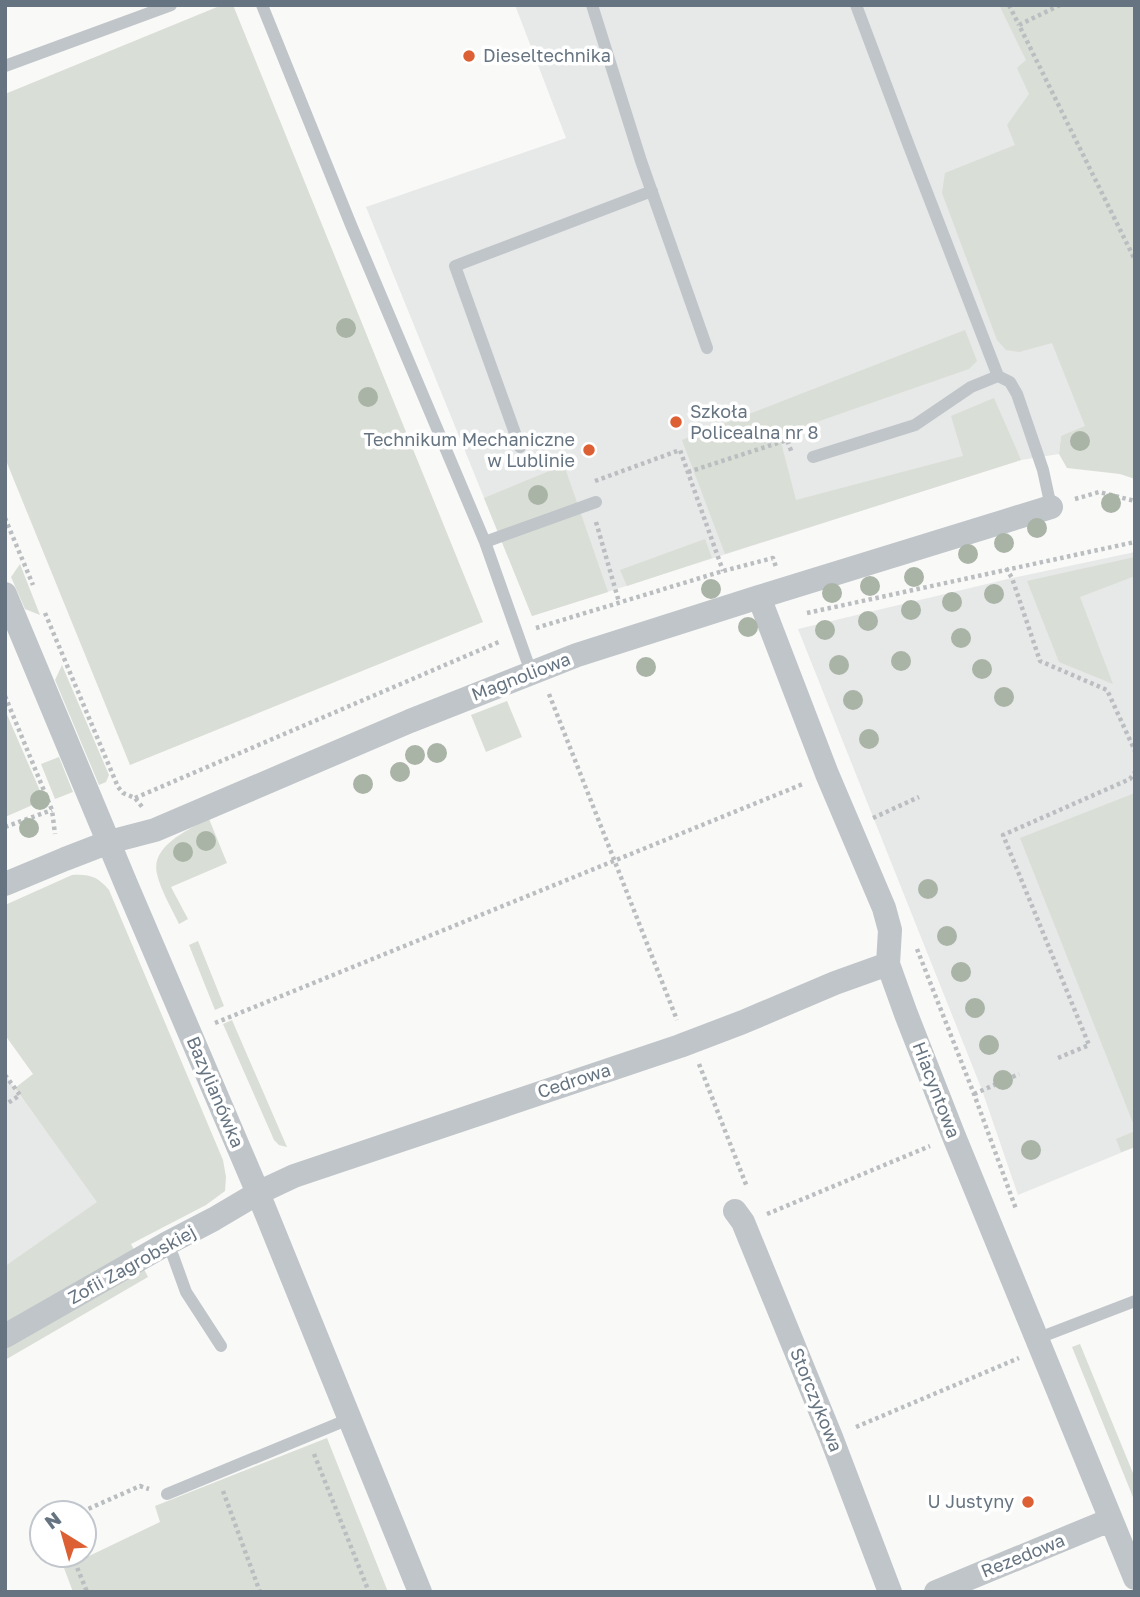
<svg xmlns="http://www.w3.org/2000/svg" width="1140" height="1597" font-family="'Golos Text',sans-serif">
	<rect width="100%" height="100%" fill="#f9f9f7"/>
	<!-- built -->
	<path fill="#e7e8e8" d="M515,5H999L1027,60L1135,420L1061,436L1059,454L1021,460L532,616L366,207L566,138Z
		M1135,552V1147L1018,1195L982,1090L798,629L1012,578Z
		M5,1075L98,1202L5,1266Z"/>
	<!-- green -->
	<path fill="#d9ded6" d="M222,5H233L483,622L130,765L5,458V94Z
		M999,5H1135V479L1120,474L1067,468L1059,454L1061,436L1085,426L1052,343L1019,352L1006,350L997,340L942,193L945,173L1015,145L1007,125L1029,94L1017,68L1026,60Z
		M965,330L977,361L969,369L779,435L796,500L963,456L951,416L994,398L1021,460L725,554L682,440Z
		M564,465L608,592L532,616L484,498Z
		M705,539L712,558L627,586L620,570Z
		M1135,557V576L1080,597L1113,684L1059,662L1027,581Z
		M20,564L40,615L25,609L11,577Z
		M62,665L109,775L106,782L99,785L55,680Z
		M507,701L522,737L486,752L471,715Z
		M5,710L44,800L5,817Z
		M59,757L73,792L55,799L41,764Z
		M1135,793V1128L1020,838Z
		M209,819L227,863L171,887L188,919L179,924C172,909 161,891 157,874C150,846 189,829 209,819Z
		M72,875C89,874 97,876 109,890L223,1160L226,1177L225,1191L206,1205L131,1244L148,1277L5,1360V1266L97,1202L15,1088L33,1074L5,1035V905Z
		M198,941L224,1006L215,1010L189,945Z
		M232,1020L287,1147L279,1145L274,1140L223,1024Z
		M1135,1131V1147L1121,1152L1116,1139Z
		M1080,1344L1135,1478V1502L1072,1347Z
		M327,1438L388,1592H73L64,1568L160,1522L155,1506Z"/>
	<g fill="none" stroke-linecap="round" stroke-linejoin="round">
		<!-- path -->
		<path stroke="#bbbec1" stroke-width="4.5" stroke-dasharray="3.5 3.5" stroke-linecap="butt" d="M1009,5L1019,25
			M1060,5L1019,25L1135,260
			M688,472L787,440L792,453
			M595,481L680,450L723,571
			M1075,499L1099,492L1135,501
			M5,518L33,585
			M596,522L619,602
			M1006,568L1012,578L1040,661L1107,690L1135,751
			M45,613L118,787L123,793L135,798L143,808
			M807,613L1135,542
			M536,628L723,571L773,558L776,567
			M549,694L677,1020
			M5,696L52,810L55,834
			M135,798L501,641
			M873,818L919,797
			M5,827L52,810
			M917,949L974,1094L1016,1209
			M215,1023L803,784
			M1058,1058L1089,1045L1003,835L1130,779L1135,772
			M699,1064L747,1187
			M5,1075L20,1095L5,1105
			M974,1094L1019,1074
			M767,1214L930,1146
			M856,1427L1019,1358
			M314,1454L369,1592
			M223,1491L260,1592
			M84,1514L88,1509L140,1486L149,1489
			M72,1555L87,1592"/>
		<!-- lane -->
		<path stroke="#c0c5c9" stroke-width="12" d="M262,5L351,225L485,542L531,672
			M592,5L641,161L707,348
			M5,66L171,5
			M998,376L1010,382L1017,394L1043,470L1051,507
			M520,447L455,266L652,191
			M813,457L915,425L971,387L998,376L909,146L856,5
			M485,542L596,502
			M166,1244L173,1256L186,1292L221,1346
			M1036,1339L1135,1301
			M167,1494L349,1419"/>
		<!-- street -->
		<path stroke="#c0c5c9" stroke-width="24" d="M5,594L126,884L258,1193L420,1592
			M759,597L827,774L884,908L890,930L888,964L906,1014L953,1134L1135,1578
			M5,884L65,859L109,842L155,830L410,721L577,655L759,597L1051,507
			M735,1211L743,1222L831,1437L890,1592
			M5,1336L166,1244L214,1219L258,1193L294,1176L680,1046L743,1022L835,983L888,964
			M936,1592L1110,1520"/>
	</g>
	<!-- trees -->
	<g fill="#a9b3a6">
		<circle cx="346" cy="328" r="10"/>
		<circle cx="368" cy="397" r="10"/>
		<circle cx="1080" cy="441" r="10"/>
		<circle cx="538" cy="495" r="10"/>
		<circle cx="1111" cy="503" r="10"/>
		<circle cx="1037" cy="528" r="10"/>
		<circle cx="1004" cy="543" r="10"/>
		<circle cx="968" cy="554" r="10"/>
		<circle cx="914" cy="577" r="10"/>
		<circle cx="870" cy="586" r="10"/>
		<circle cx="711" cy="589" r="10"/>
		<circle cx="832" cy="593" r="10"/>
		<circle cx="994" cy="594" r="10"/>
		<circle cx="952" cy="602" r="10"/>
		<circle cx="911" cy="610" r="10"/>
		<circle cx="868" cy="621" r="10"/>
		<circle cx="748" cy="627" r="10"/>
		<circle cx="825" cy="630" r="10"/>
		<circle cx="961" cy="638" r="10"/>
		<circle cx="901" cy="661" r="10"/>
		<circle cx="839" cy="665" r="10"/>
		<circle cx="646" cy="667" r="10"/>
		<circle cx="982" cy="669" r="10"/>
		<circle cx="1004" cy="697" r="10"/>
		<circle cx="853" cy="700" r="10"/>
		<circle cx="869" cy="739" r="10"/>
		<circle cx="437" cy="753" r="10"/>
		<circle cx="415" cy="755" r="10"/>
		<circle cx="400" cy="772" r="10"/>
		<circle cx="363" cy="784" r="10"/>
		<circle cx="40" cy="800" r="10"/>
		<circle cx="29" cy="828" r="10"/>
		<circle cx="206" cy="841" r="10"/>
		<circle cx="183" cy="852" r="10"/>
		<circle cx="928" cy="889" r="10"/>
		<circle cx="947" cy="936" r="10"/>
		<circle cx="961" cy="972" r="10"/>
		<circle cx="975" cy="1008" r="10"/>
		<circle cx="989" cy="1045" r="10"/>
		<circle cx="1003" cy="1080" r="10"/>
		<circle cx="1031" cy="1150" r="10"/>
	</g>
	<!-- markers -->
	<g fill="#dd6034" stroke="#fff" stroke-width="2.5">
		<circle cx="469" cy="56" r="7"/>
		<circle cx="676" cy="422" r="7"/>
		<circle cx="589" cy="450" r="7"/>
		<circle cx="1028" cy="1502" r="7"/>
	</g>
	<g text-anchor="middle" stroke-width="7" stroke-linejoin="round" paint-order="stroke">
		<!-- poi labels -->
		<g font-size="18" fill="#667481" stroke="#fff" text-anchor="start">
			<text x="483" y="62">Dieseltechnika</text>
			<text x="690" y="418">Szkoła<tspan x="690" dy="21">Policealna nr 8</tspan></text>
			<text x="575" y="446" text-anchor="end">Technikum Mechaniczne<tspan x="575" dy="21">w Lublinie</tspan></text>
			<text x="1014" y="1508" text-anchor="end">U Justyny</text>
		</g>
		<!-- street labels -->
		<g font-size="18" fill="#667481" stroke="#fff">
			<text transform="translate(521 677) rotate(-21)" y="6">Magnoliowa</text>
			<text transform="translate(574 1081) rotate(-18)" y="6">Cedrowa</text>
			<text transform="translate(936 1090) rotate(69)" y="6">Hiacyntowa</text>
			<text transform="translate(215 1092) rotate(67)" y="6">Bazylianówka</text>
			<text transform="translate(132 1265) rotate(-29)" y="6">Zofii Zagrobskiej</text>
			<text transform="translate(816 1400) rotate(68)" y="6">Storczykowa</text>
			<text transform="translate(1023 1556) rotate(-22)" y="6">Rezedowa</text>
		</g>
	</g>
	<!-- border -->
	<rect width="1140" height="1597" fill="none" stroke="#667481" stroke-width="14"/>
	<!-- north arrow -->
	<g transform="translate(63 1534) rotate(323)"><circle r="33" fill="#ffffff" stroke="#c2c7cd" stroke-width="2"/>
	<path d="M0-5L12 26L0 18L-12 26Z" fill="#dd6034"/>
	<text y="-10" font-size="19" font-weight="bold" text-anchor="middle" fill="#667481">N</text>
	</g>
</svg>
